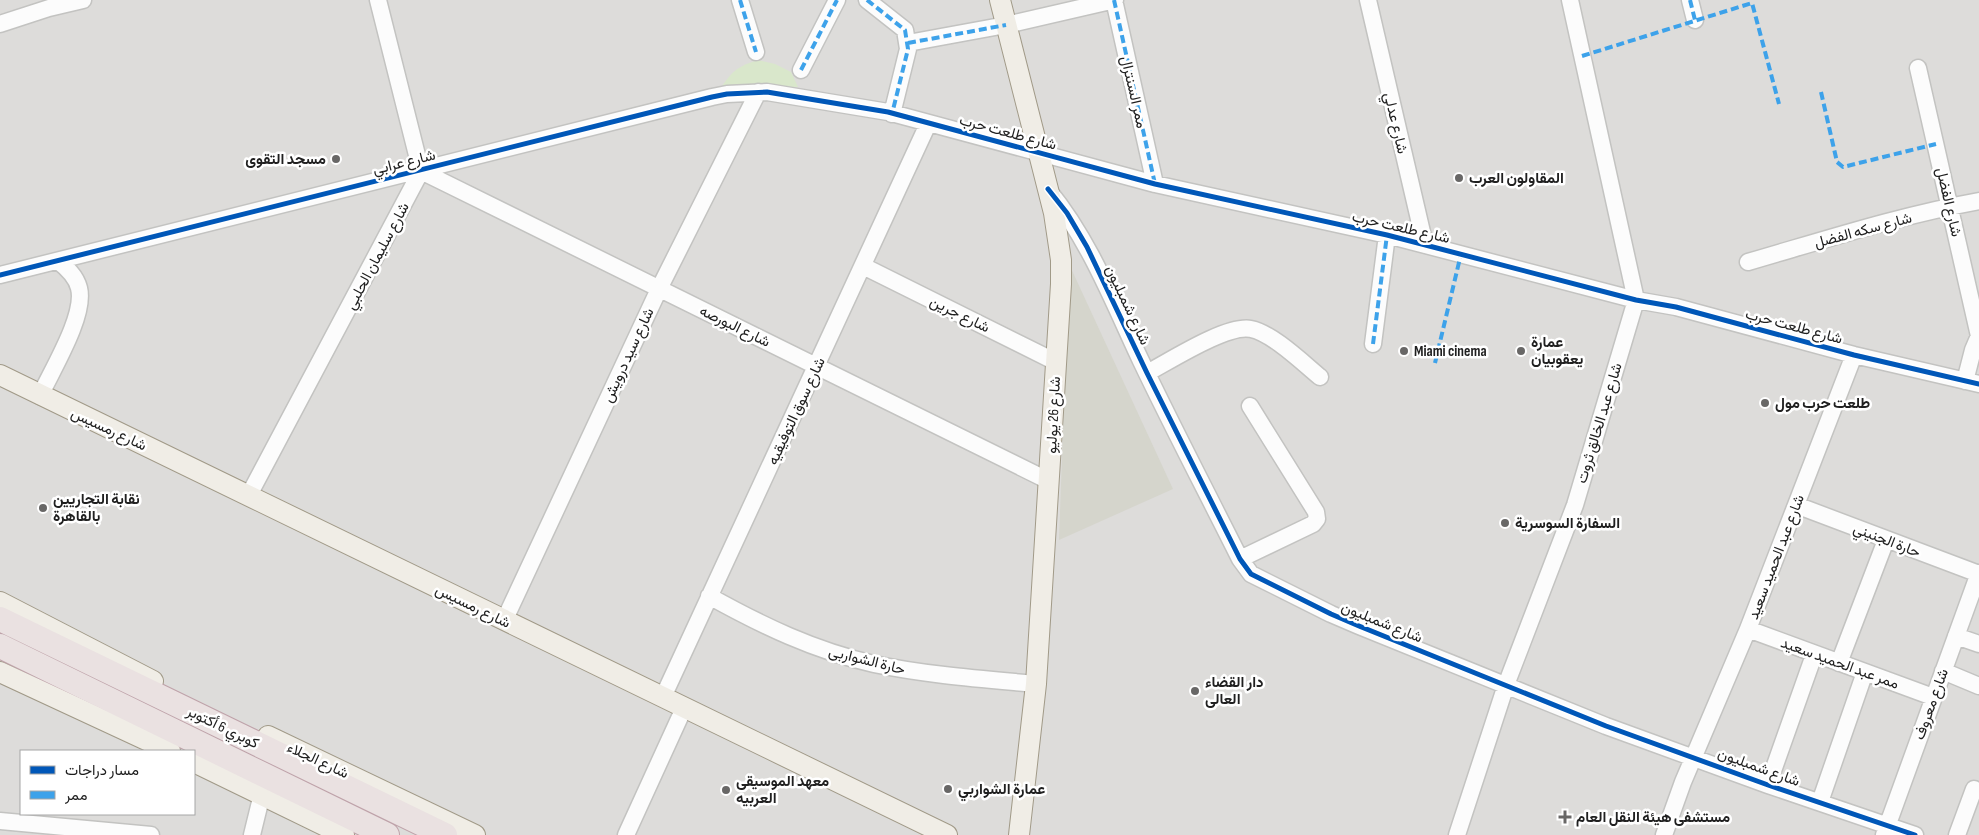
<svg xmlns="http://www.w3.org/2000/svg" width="1979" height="835" font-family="'Sofia Sans Condensed',Vazirmatn,sans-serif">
	<rect width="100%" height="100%" fill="#edece9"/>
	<!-- residential -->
	<path fill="#dddcda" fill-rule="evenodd" d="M0,0H1979V835H0ZM21,751H194V814H21Z"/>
	<!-- construction -->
	<path fill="#d5d5cc" d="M1069,264L1173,489L1059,540Z"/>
	<!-- grass -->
	<path fill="#d9e7cb" d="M758,60L775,64L791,72L798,87L722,86C733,70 739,66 758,60Z"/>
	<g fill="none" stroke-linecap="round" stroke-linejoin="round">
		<defs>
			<path id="minor" d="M740,0L756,52
				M867,0L905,30L908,49L892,114
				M1114,0L1155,184
				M1368,0L1425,245
				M1690,0L1695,20
				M0,24L49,8L83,0
				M908,43L1006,25L1115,0
				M1918,68L1979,336
				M801,70L837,0
				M421,171L1049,481
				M1049,191C1090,241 1114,304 1141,361C1173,428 1207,493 1240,559L1251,574L1331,614L1359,626L1606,726L1768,785L1915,835
				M1748,262C1824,240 1901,215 1979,201
				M863,266L1056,362
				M0,275L712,97L727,94L767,92L888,112L1155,184L1387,235L1636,300L1676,307L1854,355L1979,384
				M1373,344L1387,235
				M1147,373C1170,361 1227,324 1251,329C1272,333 1303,363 1320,377
				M1965,381L1973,350L1979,336
				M40,396C52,370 86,315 79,288C76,276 67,268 58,261
				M249,495L421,171L378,0
				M1796,505L1979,574
				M1240,559L1313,524L1317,519L1316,512L1250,406
				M709,596C761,625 815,651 874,664C927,675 982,679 1036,684
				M504,621L659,289L758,92
				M1748,629L1933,697
				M1956,636L1979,644
				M1839,663L1886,540
				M1943,671L1979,686
				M663,697L928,124
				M1768,785L1814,655
				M1820,802L1865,672
				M0,821L151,835
				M252,835L262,794
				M626,835L684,708
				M1457,835L1506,685L1575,505L1636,300L1570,0
				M1664,835L1683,782L1748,629L1854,355
				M1884,835L1979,573
				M1957,835L1974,789"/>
			<path id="major" d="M1000,0L1054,213L1061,260V284L1036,684L1019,835
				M0,375L947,835
				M0,602L153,681
				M0,672L170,751
				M268,736L475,835
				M194,762L344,835"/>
			<path id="highway" d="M0,619L445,835
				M0,646L387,835"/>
		</defs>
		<!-- minor casing -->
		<use href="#minor" stroke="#c3c3c1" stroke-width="19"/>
		<!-- major casing -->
		<use href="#major" stroke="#a19a88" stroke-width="22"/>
		<!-- highway casing -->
		<use href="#highway" stroke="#bfa3aa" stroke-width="26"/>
		<!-- minor -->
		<use href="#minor" stroke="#fcfcfc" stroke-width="16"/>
		<!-- major -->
		<use href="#major" stroke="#f0ede6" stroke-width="20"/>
		<!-- highway -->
		<use href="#highway" stroke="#eae1e1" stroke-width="24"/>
		<!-- quiet -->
		<path stroke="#3da2ea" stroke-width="4" stroke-dasharray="8 4" stroke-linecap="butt" d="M740,0L756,52
			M867,0L905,30L908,49L892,114
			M1114,0L1155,184
			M1690,0L1695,20
			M908,43L1006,25
			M1582,56L1752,3L1779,104
			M801,70L837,0
			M1821,92L1837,162L1843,167L1936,144
			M1373,344L1387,235
			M1435,363L1461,254"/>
		<defs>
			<path id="cycleway" d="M1048,189L1067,213L1087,247L1147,373L1240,559L1251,574L1331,614L1359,626L1606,726L1768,785L1915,835
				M0,275L712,97L727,94L767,92L888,112L1155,184L1387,235L1636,300L1676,307L1854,355L1979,384"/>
		</defs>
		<!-- cycleway casing -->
		<use href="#cycleway" stroke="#fff" stroke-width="8"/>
		<!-- cycleway -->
		<use href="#cycleway" stroke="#0057b8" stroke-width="5"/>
	</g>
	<!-- markers -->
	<g fill="#686766" stroke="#fff" stroke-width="2">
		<circle cx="336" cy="159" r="5"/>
		<circle cx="1459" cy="178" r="5"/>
		<circle cx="1404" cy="351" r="5"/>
		<circle cx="1521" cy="351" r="5"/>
		<circle cx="1765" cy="403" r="5"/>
		<circle cx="43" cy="508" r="5"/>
		<circle cx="1505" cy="523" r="5"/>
		<circle cx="1195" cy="691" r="5"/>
		<circle cx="948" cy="789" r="5"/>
		<circle cx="726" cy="790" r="5"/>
		<path d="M1562.5 809.5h5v5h5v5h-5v5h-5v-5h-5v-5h5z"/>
	</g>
	<g text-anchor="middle" stroke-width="5" stroke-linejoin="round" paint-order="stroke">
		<!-- street labels -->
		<g font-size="15" fill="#202020" stroke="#fff">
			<text transform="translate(1134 92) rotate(77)" y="5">ممر السنترال</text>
			<text transform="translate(1396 123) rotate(77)" y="5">شارع عدلي</text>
			<text transform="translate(1008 132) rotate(15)" y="5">شارع طلعت حرب</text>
			<text transform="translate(404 162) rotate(-14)" y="5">شارع عرابي</text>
			<text transform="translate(1949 202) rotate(77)" y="5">شارع الفضل</text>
			<text transform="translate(1401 227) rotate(13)" y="5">شارع طلعت حرب</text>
			<text transform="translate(1863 230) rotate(-15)" y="5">شارع سكه الفضل</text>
			<text transform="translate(377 256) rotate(-62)" y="5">شارع سليمان الحلبي</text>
			<text transform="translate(1128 305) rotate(65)" y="5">شارع شمبليون</text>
			<text transform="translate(960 314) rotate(26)" y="5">شارع جرين</text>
			<text transform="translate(735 326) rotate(26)" y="5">شارع البورصه</text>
			<text transform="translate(1794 326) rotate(15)" y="5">شارع طلعت حرب</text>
			<text transform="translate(628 355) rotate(-65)" y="5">شارع سيد درويش</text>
			<text transform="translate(796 411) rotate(-65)" y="5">شارع سوق التوفيقيه</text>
			<text transform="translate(1053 415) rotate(-87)" y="5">شارع 26 يوليو</text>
			<text transform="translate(1599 423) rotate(-73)" y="5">شارع عبد الخالق ثروت</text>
			<text transform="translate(109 429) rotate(25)" y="5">شارع رمسيس</text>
			<text transform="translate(1887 540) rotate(21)" y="5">حارة الجنيني</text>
			<text transform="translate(1776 557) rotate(-69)" y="5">شارع عبد الحميد سعيد</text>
			<text transform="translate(473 606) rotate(26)" y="5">شارع رمسيس</text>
			<text transform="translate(1382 622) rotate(22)" y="5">شارع شمبليون</text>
			<text transform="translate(867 660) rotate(14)" y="5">حارة الشواربى</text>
			<text transform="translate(1840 663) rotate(20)" y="5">ممر عبد الحميد سعيد</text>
			<text transform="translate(1931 704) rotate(-70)" y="5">شارع معروف</text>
			<text transform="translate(223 727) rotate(26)" y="5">كوبري 6 أكتوبر</text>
			<text transform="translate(318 760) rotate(25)" y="5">شارع الجلاء</text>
			<text transform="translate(1759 767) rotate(20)" y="5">شارع شمبليون</text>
		</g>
		<!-- poi labels -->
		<g font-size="15" font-weight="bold" fill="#202020" stroke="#fff" text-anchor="start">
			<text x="326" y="164" text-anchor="end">مسجد التقوى</text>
			<text x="1469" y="183">المقاولون العرب</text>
			<text x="1531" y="347">عمارة<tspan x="1531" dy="17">يعقوبيان</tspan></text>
			<text x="1414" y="356">Miami cinema</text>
			<text x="1775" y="408">طلعت حرب مول</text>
			<text x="53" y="504">نقابة التجاريين<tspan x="53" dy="17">بالقاهرة</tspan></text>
			<text x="1515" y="528">السفارة السوسرية</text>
			<text x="1205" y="687">دار القضاء<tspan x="1205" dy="17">العالى</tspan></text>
			<text x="736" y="786">معهد الموسيقى<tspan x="736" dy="17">العربيه</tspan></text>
			<text x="958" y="794">عمارة الشواربي</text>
			<text x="1576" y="822">مستشفى هيئة النقل العام</text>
		</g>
	</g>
	<!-- legend -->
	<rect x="20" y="750" width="175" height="65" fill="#ffffff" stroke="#a6a6a6"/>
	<rect x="30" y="766" width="25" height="8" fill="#0057b8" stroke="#a6a6a6"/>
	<text x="65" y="775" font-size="15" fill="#202020">مسار دراجات</text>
	<rect x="30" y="791" width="25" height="8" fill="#3da2ea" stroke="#a6a6a6"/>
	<text x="65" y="800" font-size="15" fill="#202020">ممر</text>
</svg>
